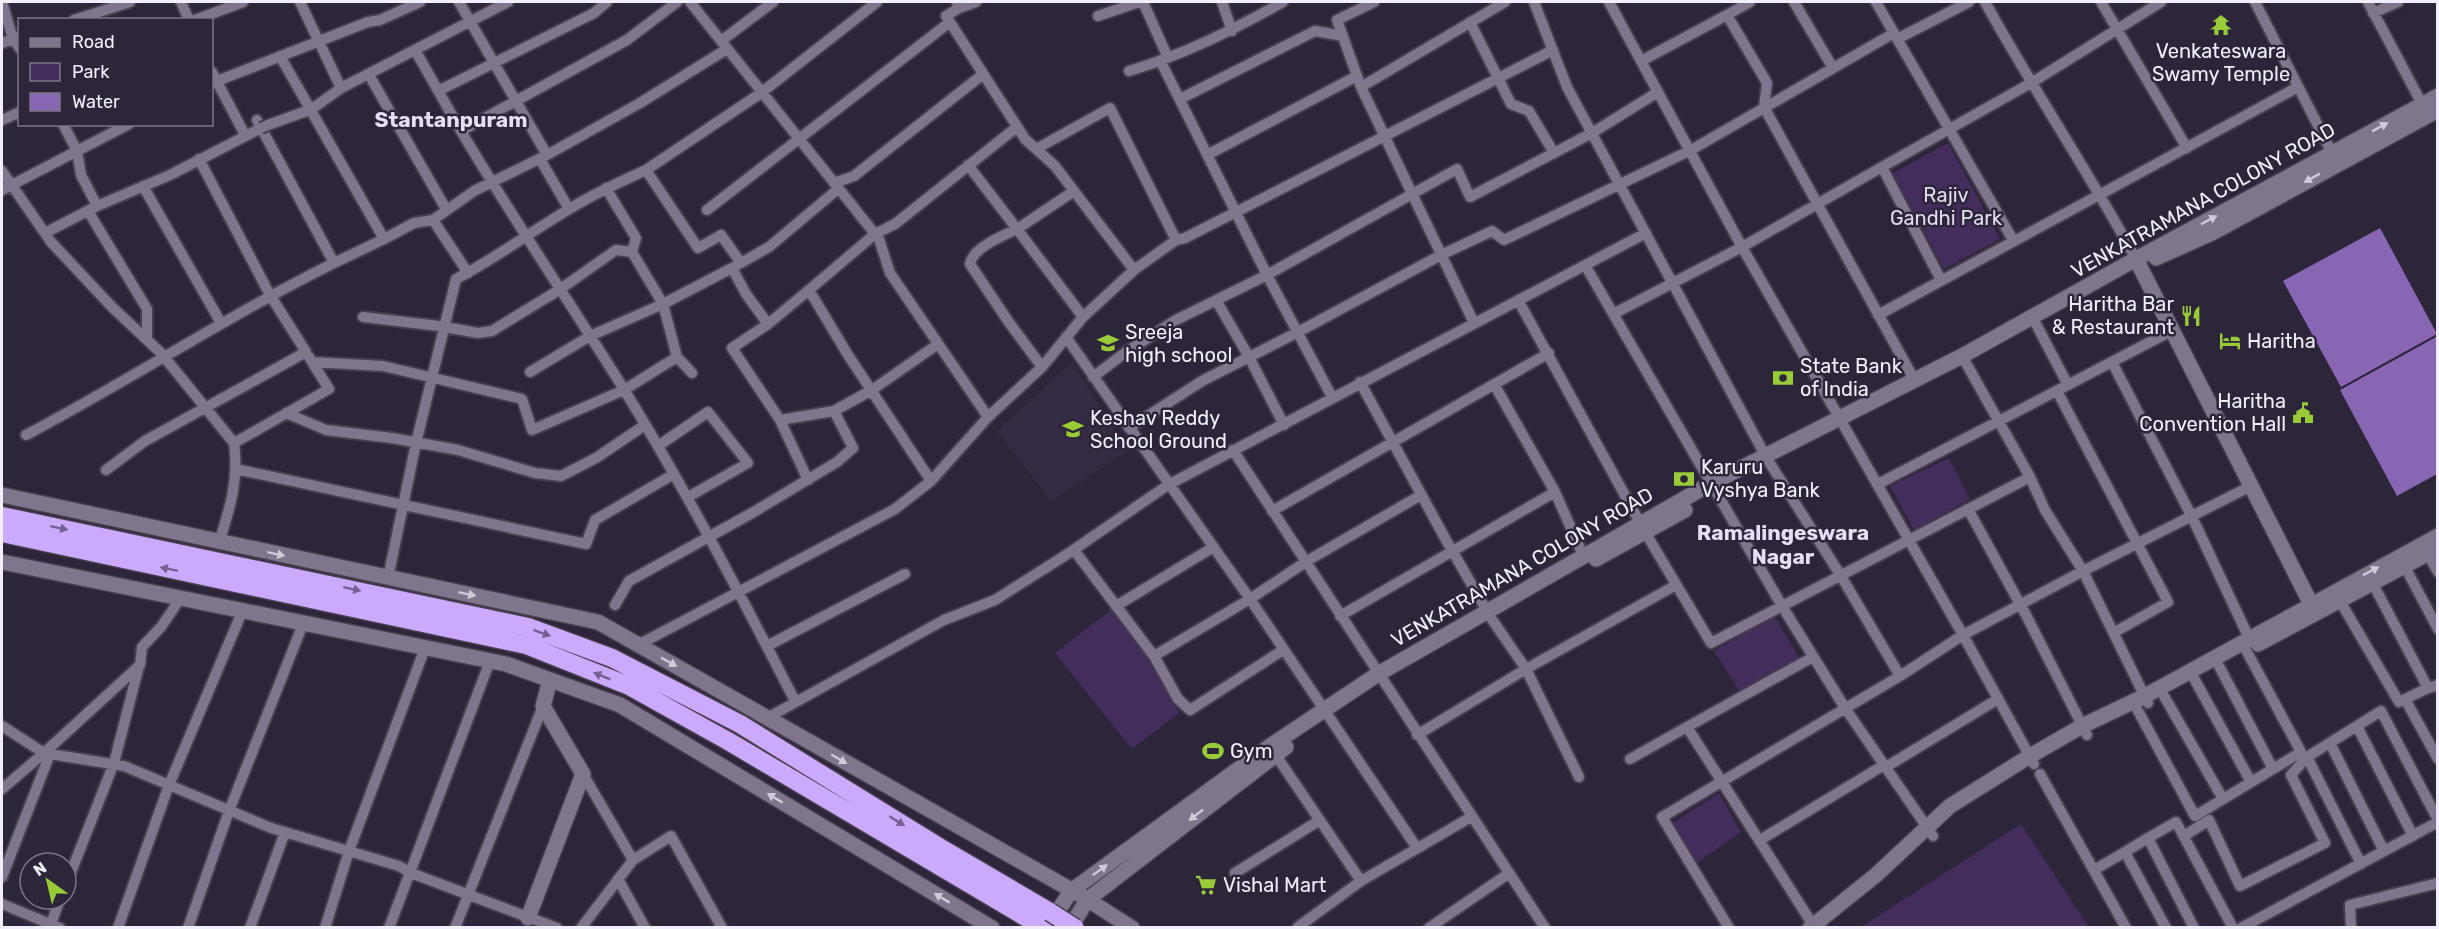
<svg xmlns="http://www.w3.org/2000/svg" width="2439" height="929" font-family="Rubik,sans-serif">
	<rect width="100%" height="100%" fill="#2d2539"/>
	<!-- built -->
	<path fill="#362b45" d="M1072,362L1128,451L1051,501L997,431Z"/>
	<!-- green -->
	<path fill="#422d5c" d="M1948,143L2000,239L1944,269L1893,173Z
		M1949,458L1970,499L1914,530L1890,486Z
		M1116,606L1179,713L1132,749L1055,653Z
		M1774,616L1800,659L1740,692L1714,651Z
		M1719,793L1741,832L1697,863L1673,823Z
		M2021,824L2089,927H1861Z"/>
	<!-- water -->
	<path fill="#8866b4" d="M2380,228L2437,334L2341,387L2283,281Z
		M2436,337L2437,474L2397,496L2340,390Z"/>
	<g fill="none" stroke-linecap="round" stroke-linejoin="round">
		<defs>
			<path id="street" d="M2,2L13,39L20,49
				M181,2L189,20
				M300,2L341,88
				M459,2L547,155
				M1143,2L1168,58
				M1222,2L1232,31
				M1374,2L1337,20L1361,87L1505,2
				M1534,2L1567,87L1766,457L1841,576L1900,676
				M1609,2L1742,247L1963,635L2034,764
				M1794,2L1833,68
				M1876,2L2013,240
				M1985,2C2033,89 2088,171 2136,259
				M2101,2L2187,148
				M2255,2L2332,153
				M2368,2L2422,104
				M957,3L959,8L976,2
				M959,8L946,16L1025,139L1055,166L1134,270
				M2373,13L2398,2
				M1727,15L1750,2
				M1098,16L1139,2
				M74,20L130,2
				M195,20L243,2
				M1470,22L1511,104L1529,111L1554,153
				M1897,39L1969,2
				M721,41L773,2
				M2,43L19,37
				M415,50L461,131L627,40L677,2
				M280,56L384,239L334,263
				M1641,61L1727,15L1767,83L1764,107L1915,381
				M1161,62L1267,275L1332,397
				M1129,71C1183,55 1233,30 1283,2
				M212,72L245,135
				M369,75L446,209
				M212,83L368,22L380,20L420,2
				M1361,87L1474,323
				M438,91L594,13L607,2
				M1180,99L1315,31L1343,36
				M2,120L20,112
				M268,125L312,109L341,88L508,2
				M461,131C513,219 571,304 625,391C687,492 741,596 795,701
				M1036,149L1110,108L1176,240
				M1207,155L1357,76
				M540,159L569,209
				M968,165L1017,229C1003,236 973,247 970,264L1008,321L1042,367
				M1882,167L2031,83L2161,2
				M2,171L51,242L112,307L161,353L234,443C239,479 230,509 219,542
				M834,183L854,176L982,75
				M143,186L221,323
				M838,189L769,247L732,268L746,294L768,324L732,348L780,420L834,411L872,390L938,344
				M2,190L77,151L63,124
				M1074,191L1017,229L1083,317
				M97,206L81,175L77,151L129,124
				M707,210L950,22
				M88,211L147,309V340
				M433,220L468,273
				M45,233L97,206L170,175L261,128
				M384,239L414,223L433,220L474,191L547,155L640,103L727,49
				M741,263L721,235L698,248L646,170L761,93L877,2
				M1585,265L1782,606L1845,708L1933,836
				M1216,300L1249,357L1284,425
				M1518,300L1645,532L1711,643L2030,477
				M1613,314L1742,247L1882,167L1941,280
				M1878,315L2298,87
				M363,317L439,326L478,333L492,331L559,290L616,250L632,252
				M768,324L809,290
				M2036,324L2068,385
				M1066,337L1250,599L1417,848
				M1962,356L2030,477L2045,510L2083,571L2148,703
				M677,357L663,304L732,268
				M312,362L383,366L522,399L532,430L624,390L677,357L692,373
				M2112,362L2192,517L2249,638
				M530,372L590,336L663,304L632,252L636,238L606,188
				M1093,377L1126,352L1176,320L1267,275L1457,169L1470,197L1592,133L1658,92
				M1360,382L1446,540L1491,618L1526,669L1579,777
				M1494,384L1555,492L1583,555
				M2057,391L2168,602L2115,632
				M286,413L326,430L392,438L458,450L535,473L561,476L596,458L645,425
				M988,417L1042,367L1083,317L1134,270L1176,240L1185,238L1553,50
				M780,420L808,480
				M1129,428L1202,381L1298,332L1441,255L1492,231L1504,240L1691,150L1894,33
				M26,435C130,380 229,315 334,263L257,120
				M234,443L329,389L309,357
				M658,446L708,412L748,463L688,497
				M1233,450L1545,928
				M236,469L586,544L595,520L674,474
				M106,470L145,441L306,352L270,295L199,159
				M931,481L848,355L809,290L875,234L895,224L1017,127
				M1878,484L2173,330
				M1968,509L2026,615L2087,735
				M1272,511L1549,353
				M1074,550L1154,656L1178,699L1190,710L1283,650
				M2427,553L2438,572
				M2405,567L2438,629
				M388,578L416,443L456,279C496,258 532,231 571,208C595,193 620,182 646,170
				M2373,584L2428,688L2438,685
				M2340,601L2399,702L2428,688
				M615,605L629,581L752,513L837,462L853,448L834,411
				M1116,606L1212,548
				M1340,616L1555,492
				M638,645L895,509L931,481L988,417L890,273L879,239L690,2
				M767,646L905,574
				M1154,656L1250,599L1307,561L1421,495
				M1813,657L1687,727L1813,925
				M2219,666L2273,769
				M2190,671L2251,782
				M2164,696L2223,799
				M2405,699L2438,759
				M2137,709L2195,816L2301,752L2246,650
				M767,718L944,620L995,600L1066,555L1168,485L1646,233
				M2,726L44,753L140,665L142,647L161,627L180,599
				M2357,726L2413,836
				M1417,735L1526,669L1676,585
				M2330,743L2384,851
				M1273,751L1361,881
				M1630,759L1687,727
				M1886,767L1998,699
				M583,774L633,860
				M2040,774L2126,928
				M2,789L44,753L124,766L271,828L399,866L411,873L557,928
				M2184,836L2209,820L2240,886L2325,843L2291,775L2307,757
				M2148,838L2176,822L2233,928
				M1760,840L1884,765
				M2125,852L2148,838L2194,928
				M2361,864L2307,757L2381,711L2438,820
				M2094,870L2125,852L2166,928
				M1235,873L1320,820
				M2,877L50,754
				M618,879L645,928
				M66,885L114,763L139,666
				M2,904L60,928
				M51,924L60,899
				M1298,927L1361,881L1471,817
				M118,928L169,785L242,612
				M188,928L229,811L303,624
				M250,928L285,832
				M325,928L349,851L425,648
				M389,928L490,661
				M455,928L543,706
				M581,928L633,860L671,836L722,928
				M1429,928L1508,874
				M1729,928L1662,817L1900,676L1963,635L2083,571L2251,486
				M2241,928L2438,822
				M2351,928L2350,905L2438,883"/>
			<path id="secondary" d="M2156,258L2212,233L2438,110
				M2136,259L2315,612
				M2,495L598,622L1082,896L1132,928
				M1596,559L1685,510
				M2,562L506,664L620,705L992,928
				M2258,644L2438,548
				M528,918L583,774L543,706L550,680
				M1049,925L1071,891L1270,746L1378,674L1710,484L1962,356L2136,259L2438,96
				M1070,928L1087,900L1286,747
				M1810,928L1876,875L1950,806L2030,756L2082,726L2145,696L2438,536"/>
			<path id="highway" d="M2,516L528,627L612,658L740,724L939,847L1050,912
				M2,533L526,645L629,686L728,741L1044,928"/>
		</defs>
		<!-- street casing -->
		<use href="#street" stroke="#473f50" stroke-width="14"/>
		<!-- secondary casing -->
		<use href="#secondary" stroke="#473f50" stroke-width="18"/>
		<!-- highway casing -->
		<use href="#highway" stroke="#473f50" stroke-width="21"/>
		<!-- street -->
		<use href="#street" stroke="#7f768d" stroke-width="10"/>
		<!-- secondary -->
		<use href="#secondary" stroke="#7f768d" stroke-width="15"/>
		<!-- highway -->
		<use href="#highway" stroke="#cba9fc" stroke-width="18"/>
		<defs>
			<path id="street-bridge" d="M261,128L268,125"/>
			<path id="highway-bridge" d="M1050,912L1075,928"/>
		</defs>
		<!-- street-bridge casing -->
		<use href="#street-bridge" stroke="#473f50" stroke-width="14" stroke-linecap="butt"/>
		<!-- highway-bridge casing -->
		<use href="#highway-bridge" stroke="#473f50" stroke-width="21" stroke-linecap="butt"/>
		<!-- street-bridge -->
		<use href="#street-bridge" stroke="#7f768d" stroke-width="10"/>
		<!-- highway-bridge -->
		<use href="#highway-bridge" stroke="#cba9fc" stroke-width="18"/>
	</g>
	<!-- one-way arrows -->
	<defs><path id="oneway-solid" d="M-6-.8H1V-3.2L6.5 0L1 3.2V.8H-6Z" transform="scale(1.5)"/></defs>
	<g fill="#d0cadb">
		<use href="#oneway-solid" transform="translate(2380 127) rotate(-29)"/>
		<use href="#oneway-solid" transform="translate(2312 178) rotate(151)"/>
		<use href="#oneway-solid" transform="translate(2209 220) rotate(-28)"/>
		<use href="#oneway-solid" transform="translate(276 554) rotate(12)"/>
		<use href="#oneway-solid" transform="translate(2371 571) rotate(-28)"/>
		<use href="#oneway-solid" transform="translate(467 594) rotate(12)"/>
		<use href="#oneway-solid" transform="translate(669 662) rotate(29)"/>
		<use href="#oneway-solid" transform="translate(839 759) rotate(30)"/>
		<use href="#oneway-solid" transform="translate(775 798) rotate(-149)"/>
		<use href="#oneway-solid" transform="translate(1196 815) rotate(142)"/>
		<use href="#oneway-solid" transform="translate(1100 870) rotate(-36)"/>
		<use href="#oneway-solid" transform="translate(942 898) rotate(-149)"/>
	</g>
	<g fill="#746091">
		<use href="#oneway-solid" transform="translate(59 528) rotate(12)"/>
		<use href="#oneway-solid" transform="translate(169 569) rotate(-168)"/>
		<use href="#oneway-solid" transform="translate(352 589) rotate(12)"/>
		<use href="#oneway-solid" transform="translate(542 633) rotate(20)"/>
		<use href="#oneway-solid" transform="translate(602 676) rotate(-158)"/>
		<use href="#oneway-solid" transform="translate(897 821) rotate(32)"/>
	</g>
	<!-- icons -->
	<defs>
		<symbol id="temple-bare" viewBox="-9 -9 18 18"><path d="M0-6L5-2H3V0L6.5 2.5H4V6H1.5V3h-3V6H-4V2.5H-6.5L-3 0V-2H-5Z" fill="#98cb37" stroke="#2d2539" stroke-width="2.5" paint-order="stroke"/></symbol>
		<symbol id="restaurant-bare" viewBox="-9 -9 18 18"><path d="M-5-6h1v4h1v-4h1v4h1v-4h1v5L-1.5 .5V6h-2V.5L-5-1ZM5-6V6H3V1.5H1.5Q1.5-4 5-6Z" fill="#98cb37" stroke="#2d2539" stroke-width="2.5" paint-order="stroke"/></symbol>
		<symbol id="hotel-bare" viewBox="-9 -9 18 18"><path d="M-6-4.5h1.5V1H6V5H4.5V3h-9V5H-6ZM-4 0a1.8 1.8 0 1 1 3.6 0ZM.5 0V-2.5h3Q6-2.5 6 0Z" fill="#98cb37" stroke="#2d2539" stroke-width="2.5" paint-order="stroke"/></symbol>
		<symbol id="school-bare" viewBox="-9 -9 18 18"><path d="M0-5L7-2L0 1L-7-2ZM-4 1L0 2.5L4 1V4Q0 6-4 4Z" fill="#98cb37" stroke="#2d2539" stroke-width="2.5" paint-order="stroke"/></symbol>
		<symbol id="bank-bare" viewBox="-9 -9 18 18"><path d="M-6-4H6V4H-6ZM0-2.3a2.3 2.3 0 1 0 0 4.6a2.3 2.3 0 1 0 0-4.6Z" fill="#98cb37" stroke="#2d2539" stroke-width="2.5" paint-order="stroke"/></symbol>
		<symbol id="civic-bare" viewBox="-9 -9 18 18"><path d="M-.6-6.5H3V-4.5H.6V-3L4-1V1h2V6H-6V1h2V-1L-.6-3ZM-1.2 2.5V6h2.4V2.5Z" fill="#98cb37" stroke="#2d2539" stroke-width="2.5" paint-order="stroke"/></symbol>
		<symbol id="stadium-bare" viewBox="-9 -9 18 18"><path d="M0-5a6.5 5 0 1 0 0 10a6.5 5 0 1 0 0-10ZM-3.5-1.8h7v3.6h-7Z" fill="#98cb37" stroke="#2d2539" stroke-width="2.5" paint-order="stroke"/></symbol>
		<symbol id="supermarket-bare" viewBox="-9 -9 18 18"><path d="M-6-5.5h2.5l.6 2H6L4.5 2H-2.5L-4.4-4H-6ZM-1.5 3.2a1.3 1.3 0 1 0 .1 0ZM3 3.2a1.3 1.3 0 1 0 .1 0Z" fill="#98cb37" stroke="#2d2539" stroke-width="2.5" paint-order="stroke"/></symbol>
	</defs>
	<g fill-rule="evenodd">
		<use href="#temple-bare" x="2206" y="10" width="30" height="30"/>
		<use href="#restaurant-bare" x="2176" y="301" width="30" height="30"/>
		<use href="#hotel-bare" x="2215" y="326" width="30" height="30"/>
		<use href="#school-bare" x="1093" y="328" width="30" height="30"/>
		<use href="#bank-bare" x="1768" y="363" width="30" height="30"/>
		<use href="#civic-bare" x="2288" y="398" width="30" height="30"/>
		<use href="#school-bare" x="1058" y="414" width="30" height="30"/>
		<use href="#bank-bare" x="1669" y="464" width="30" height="30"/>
		<use href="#stadium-bare" x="1198" y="736" width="30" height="30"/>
		<use href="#supermarket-bare" x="1191" y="870" width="30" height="30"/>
	</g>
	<g text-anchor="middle" stroke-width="5" stroke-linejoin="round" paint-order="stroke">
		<!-- poi labels -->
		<g font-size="20" fill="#f3eefc" stroke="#2d2539" text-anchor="start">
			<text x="2221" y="58" text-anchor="middle">Venkateswara<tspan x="2221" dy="23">Swamy Temple</tspan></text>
			<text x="2174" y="311" text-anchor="end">Haritha Bar<tspan x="2174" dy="23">&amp; Restaurant</tspan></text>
			<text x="1125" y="339">Sreeja<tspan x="1125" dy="23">high school</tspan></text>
			<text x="2247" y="348">Haritha</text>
			<text x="1800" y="373">State Bank<tspan x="1800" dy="23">of India</tspan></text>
			<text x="2286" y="408" text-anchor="end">Haritha<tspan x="2286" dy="23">Convention Hall</tspan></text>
			<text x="1090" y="425">Keshav Reddy<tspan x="1090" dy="23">School Ground</tspan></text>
			<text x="1701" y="474">Karuru<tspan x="1701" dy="23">Vyshya Bank</tspan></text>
			<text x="1230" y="758">Gym</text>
			<text x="1223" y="892">Vishal Mart</text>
		</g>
		<!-- park labels -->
		<g font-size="20" fill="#e3dbf0" stroke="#2d2539">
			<text x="1946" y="202">Rajiv<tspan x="1946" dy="23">Gandhi Park</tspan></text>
		</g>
		<!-- street labels -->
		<g font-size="20" fill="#f3eefc" stroke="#2d2539">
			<text transform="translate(2203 200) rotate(-29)" y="7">VENKATRAMANA COLONY ROAD</text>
			<text transform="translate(1522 567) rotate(-30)" y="7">VENKATRAMANA COLONY ROAD</text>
		</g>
		<!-- neighbourhood labels -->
		<g font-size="21" font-weight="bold" fill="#e7ddf8" stroke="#2d2539">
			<text x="451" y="127">Stantanpuram</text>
			<text x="1783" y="540">Ramalingeswara<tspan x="1783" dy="24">Nagar</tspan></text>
		</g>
	</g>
	<!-- border -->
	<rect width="2439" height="929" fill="none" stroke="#f3eefc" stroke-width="6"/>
	<!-- legend -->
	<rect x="18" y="18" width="195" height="108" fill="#2d2539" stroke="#7c7587" stroke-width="1.5"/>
	<rect x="30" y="38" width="30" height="9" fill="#7f768d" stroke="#7c7587" stroke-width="1.5"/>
	<text x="72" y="48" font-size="18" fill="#f3eefc">Road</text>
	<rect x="30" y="63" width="30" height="18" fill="#422d5c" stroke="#7c7587" stroke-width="1.5"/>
	<text x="72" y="78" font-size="18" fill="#f3eefc">Park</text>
	<rect x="30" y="93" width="30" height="18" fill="#8866b4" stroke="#7c7587" stroke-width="1.5"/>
	<text x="72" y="108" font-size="18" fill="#f3eefc">Water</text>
	<!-- north arrow -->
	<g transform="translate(48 881) rotate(326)"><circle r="28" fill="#2d2539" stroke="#7c7587" stroke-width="1.5"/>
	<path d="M0-4.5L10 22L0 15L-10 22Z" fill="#98cb37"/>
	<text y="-9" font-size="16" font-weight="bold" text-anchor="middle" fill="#f3eefc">N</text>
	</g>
</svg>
